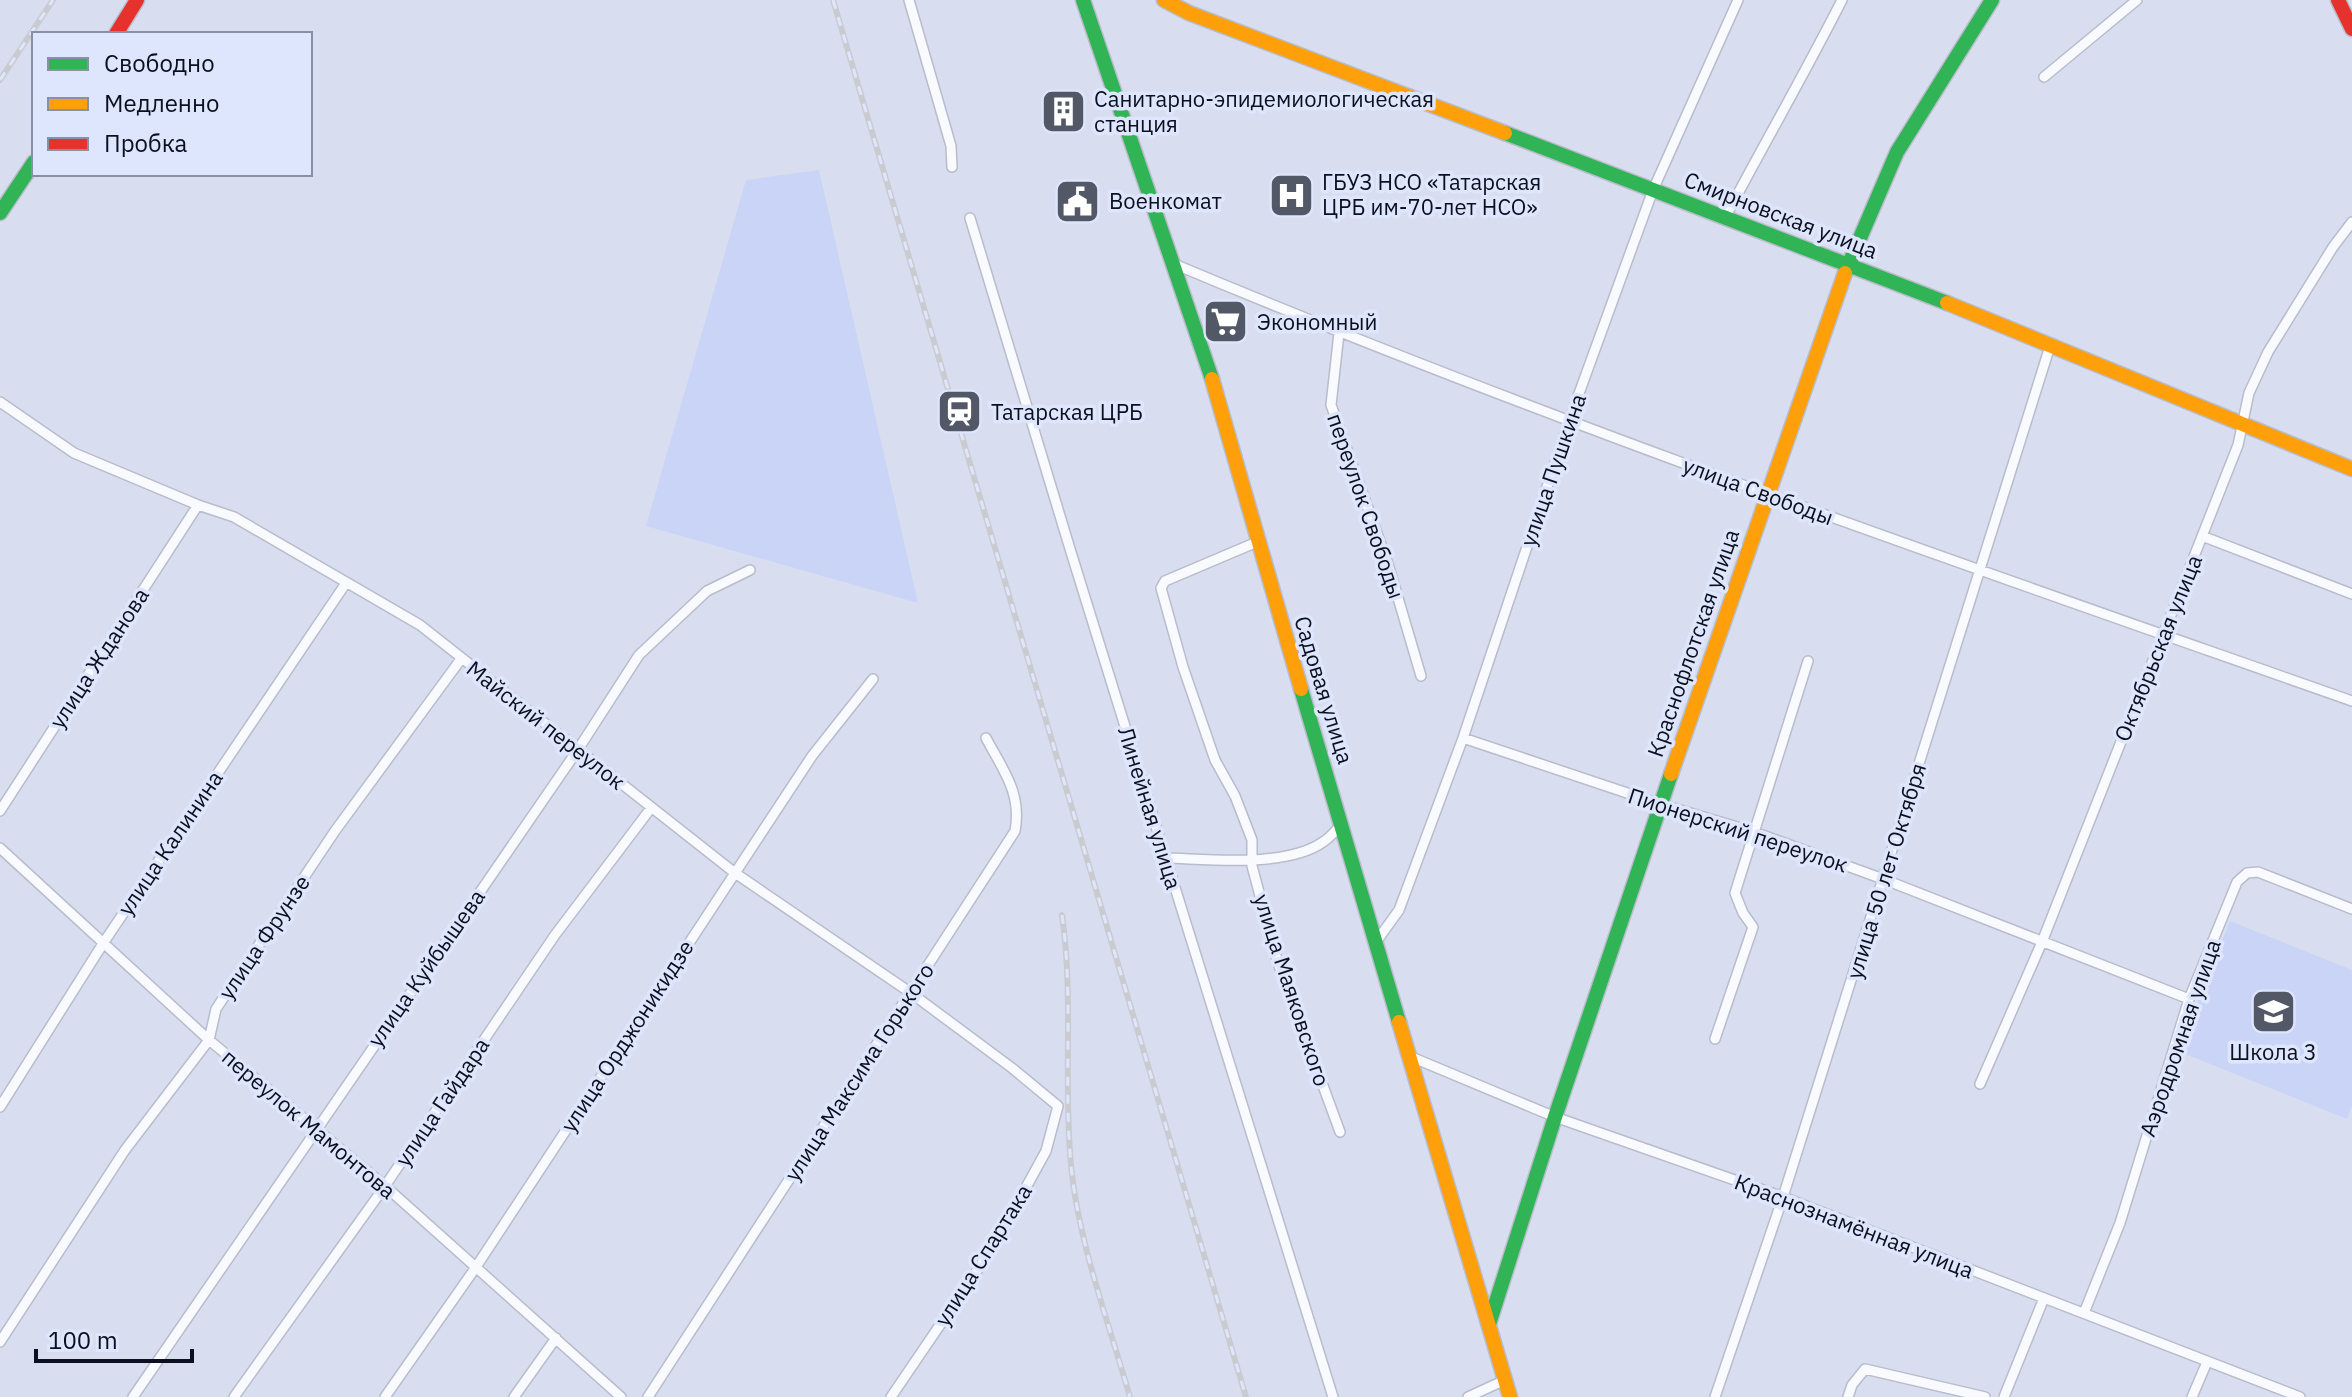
<svg xmlns="http://www.w3.org/2000/svg" width="2352" height="1397" font-family="'IBM Plex Sans',sans-serif">
	<rect width="100%" height="100%" fill="#d8deef"/>
	<!-- built -->
	<path fill="#c9d4f6" d="M819,170L918,603L646,526L746,180Z
		M2230,921L2352,970V1106L2347,1119L2178,1051Z"/>
	<g fill="none" stroke-linecap="round" stroke-linejoin="round">
		<defs>
			<path id="street" d="M909,0L951,146L952,167
				M2044,77L2137,0
				M1726,216C1764,144 1805,73 1842,0
				M970,218L1070,549L1333,1397
				M1174,264C1560,426 1957,562 2352,701
				M1339,333L1331,405L1388,564L1421,676
				M0,402L74,453L198,505L234,517L420,625L735,873L911,993L1012,1068L1058,1106L1046,1151L995,1244L891,1397
				M2202,536L2352,594
				M1257,542L1165,581L1161,588L1183,667L1215,760L1235,796L1252,840V866L1278,963L1340,1132
				M1463,738L1660,804L1754,832L1883,879L2189,999
				M0,811L198,505
				M0,848L209,1040L385,1186L621,1397
				M1166,858C1209,859 1286,868 1323,842C1330,838 1336,830 1341,825
				M1376,942L1399,910L1463,738L1569,421L1653,190L1738,0
				M1715,1039L1753,927L1743,913L1735,893L1808,661
				M1409,1056L1555,1117L1783,1197L2300,1397
				M1980,1084L2042,942L2238,445L2249,393L2268,352L2333,247L2352,222
				M0,1107L104,942L346,583
				M2084,1313L2120,1223L2189,999L2237,882L2247,873L2258,872L2352,909
				M0,1342L125,1150L209,1040L216,1009L335,831L461,659
				M133,1397L579,748L639,655L707,591L750,570
				M234,1397L385,1186L555,935L651,808
				M385,1397L476,1267L812,756L873,679
				M514,1397L556,1338
				M648,1397L1015,831C1022,793 1003,770 986,738
				M1468,1397L1505,1380
				M1715,1397L1783,1197L2051,343
				M1848,1397L1852,1385L1865,1369L1985,1397
				M2004,1397L2044,1298
				M2192,1397L2207,1362"/>
			<path id="fast" d="M1083,0L1212,379
				M1505,133L1947,303
				M0,213L34,162
				M1845,273L1897,152L1992,0
				M1301,689L1399,1022
				M1489,1324L1555,1117L1671,774"/>
			<path id="slow" d="M1164,0L1189,13L1505,133
				M1947,303L2352,469
				M1212,379L1301,689
				M1671,774L1845,273
				M1399,1022L1510,1397"/>
			<path id="jam" d="M2338,0L2352,29
				M116,34L137,0"/>
		</defs>
		<!-- street casing -->
		<use href="#street" stroke="#b8bccb" stroke-width="12"/>
		<!-- fast casing -->
		<use href="#fast" stroke="#b8bccb" stroke-width="17"/>
		<!-- slow casing -->
		<use href="#slow" stroke="#b8bccb" stroke-width="17"/>
		<!-- jam casing -->
		<use href="#jam" stroke="#b8bccb" stroke-width="17"/>
		<!-- street -->
		<use href="#street" stroke="#f9fafd" stroke-width="9"/>
		<!-- fast -->
		<use href="#fast" stroke="#30b455" stroke-width="14"/>
		<!-- slow -->
		<use href="#slow" stroke="#ff9f0a" stroke-width="14"/>
		<!-- jam -->
		<use href="#jam" stroke="#e5322d" stroke-width="14"/>
		<defs>
			<path id="rail" d="M833,0L1246,1397
				M0,80L53,0
				M1062,915C1074,998 1063,1082 1071,1165C1078,1241 1109,1324 1130,1397"/>
		</defs>
		<!-- rail casing -->
		<use href="#rail" stroke="#cacbd0" stroke-width="6"/>
		<!-- rail -->
		<use href="#rail" stroke="#dee6fe" stroke-width="3" stroke-dasharray="9" stroke-linecap="butt"/>
	</g>
	<!-- icons -->
	<defs>
		<symbol id="building-square" viewBox="-11 -11 22 22"><rect x="-9" y="-9" width="18" height="18" rx="4" fill="#535867" stroke="#dee6fe"/><path d="M-4-6H4V6H1V3H-1V6H-4ZM-2.5-4.3h1.7v1.8h-1.7ZM.8-4.3h1.7v1.8H.8ZM-2.5-1h1.7V.8h-1.7ZM.8-1h1.7V.8H.8Z" fill="#fff"/></symbol>
		<symbol id="hospital-square" viewBox="-11 -11 22 22"><rect x="-9" y="-9" width="18" height="18" rx="4" fill="#535867" stroke="#dee6fe"/><path d="M-5-5h3v3.5h4V-5h3V5h-3V1.5h-4V5h-3Z" fill="#fff"/></symbol>
		<symbol id="civic-square" viewBox="-11 -11 22 22"><rect x="-9" y="-9" width="18" height="18" rx="4" fill="#535867" stroke="#dee6fe"/><path d="M-.6-6.5H3V-4.5H.6V-3L4-1V1h2V6H-6V1h2V-1L-.6-3ZM-1.2 2.5V6h2.4V2.5Z" fill="#fff"/></symbol>
		<symbol id="supermarket-square" viewBox="-11 -11 22 22"><rect x="-9" y="-9" width="18" height="18" rx="4" fill="#535867" stroke="#dee6fe"/><path d="M-6-5.5h2.5l.6 2H6L4.5 2H-2.5L-4.4-4H-6ZM-1.5 3.2a1.3 1.3 0 1 0 .1 0ZM3 3.2a1.3 1.3 0 1 0 .1 0Z" fill="#fff"/></symbol>
		<symbol id="station-square" viewBox="-11 -11 22 22"><rect x="-9" y="-9" width="18" height="18" rx="4" fill="#535867" stroke="#dee6fe"/><path d="M-3-6H3Q5-6 5-4V2Q5 4 3 4L4.5 6H3L1.5 4h-3L-3 6H-4.5L-3 4Q-5 4-5 2V-4Q-5-6-3-6ZM-3.5-4v3h7v-3ZM-3.5 1v1.5H-2V1ZM2 1v1.5H3.5V1Z" fill="#fff"/></symbol>
		<symbol id="school-square" viewBox="-11 -11 22 22"><rect x="-9" y="-9" width="18" height="18" rx="4" fill="#535867" stroke="#dee6fe"/><path d="M0-5L7-2L0 1L-7-2ZM-4 1L0 2.5L4 1V4Q0 6-4 4Z" fill="#fff"/></symbol>
	</defs>
	<g fill-rule="evenodd">
		<use href="#building-square" x="1038" y="86" width="51" height="51"/>
		<use href="#hospital-square" x="1266" y="170" width="51" height="51"/>
		<use href="#civic-square" x="1052" y="176" width="51" height="51"/>
		<use href="#supermarket-square" x="1200" y="296" width="51" height="51"/>
		<use href="#station-square" x="934" y="386" width="51" height="51"/>
		<use href="#school-square" x="2248" y="986" width="51" height="51"/>
	</g>
	<g text-anchor="middle" stroke-width="7" stroke-linejoin="round" paint-order="stroke">
		<!-- poi labels -->
		<g font-size="22" fill="#0c101e" stroke="#dee6fe" text-anchor="start">
			<text x="1094" y="107">Санитарно-эпидемиологическая<tspan x="1094" dy="25">станция</tspan></text>
			<text x="1322" y="190">ГБУЗ НСО «Татарская<tspan x="1322" dy="25">ЦРБ им-70-лет НСО»</tspan></text>
			<text x="1109" y="209">Военкомат</text>
			<text x="1257" y="330">Экономный</text>
			<text x="991" y="420">Татарская ЦРБ</text>
			<text x="2273" y="1060" text-anchor="middle">Школа 3</text>
		</g>
		<!-- street labels -->
		<g font-size="22" fill="#0c101e" stroke="#dee6fe">
			<text transform="translate(1781 215) rotate(21)" y="8">Смирновская улица</text>
			<text transform="translate(1553 470) rotate(-71)" y="8">улица Пушкина</text>
			<text transform="translate(1758 491) rotate(20)" y="8">улица Свободы</text>
			<text transform="translate(1366 506) rotate(71)" y="8">переулок Свободы</text>
			<text transform="translate(1693 643) rotate(-71)" y="8">Краснофлотская улица</text>
			<text transform="translate(2158 648) rotate(-68)" y="8">Октябрьская улица</text>
			<text transform="translate(99 658) rotate(-57)" y="8">улица Жданова</text>
			<text transform="translate(1324 690) rotate(73)" y="8">Садовая улица</text>
			<text transform="translate(546 725) rotate(38)" y="8">Майский переулок</text>
			<text transform="translate(1150 808) rotate(73)" y="8">Линейная улица</text>
			<text transform="translate(1738 830) rotate(18)" y="8">Пионерский переулок</text>
			<text transform="translate(170 843) rotate(-56)" y="8">улица Калинина</text>
			<text transform="translate(1886 871) rotate(-73)" y="8">улица 50 лет Октября</text>
			<text transform="translate(264 937) rotate(-56)" y="8">улица Фрунзе</text>
			<text transform="translate(426 968) rotate(-55)" y="8">улица Куйбышева</text>
			<text transform="translate(1292 990) rotate(72)" y="8">улица Маяковского</text>
			<text transform="translate(627 1036) rotate(-57)" y="8">улица Орджоникидзе</text>
			<text transform="translate(2180 1038) rotate(-71)" y="8">Аэродромная улица</text>
			<text transform="translate(859 1072) rotate(-57)" y="8">улица Максима Горького</text>
			<text transform="translate(442 1102) rotate(-56)" y="8">улица Гайдара</text>
			<text transform="translate(309 1124) rotate(40)" y="8">переулок Мамонтова</text>
			<text transform="translate(1854 1226) rotate(21)" y="8">Краснознамённая улица</text>
			<text transform="translate(983 1255) rotate(-58)" y="8">улица Спартака</text>
		</g>
	</g>
	<!-- legend -->
	<rect x="32" y="32" width="280" height="144" fill="#dee6fe" stroke="#8a90a4" stroke-width="2"/>
	<rect x="48" y="58" width="40" height="12" fill="#30b455" stroke="#8a90a4" stroke-width="2"/>
	<text x="104" y="72" font-size="24" fill="#0c101e">Свободно</text>
	<rect x="48" y="98" width="40" height="12" fill="#ff9f0a" stroke="#8a90a4" stroke-width="2"/>
	<text x="104" y="112" font-size="24" fill="#0c101e">Медленно</text>
	<rect x="48" y="138" width="40" height="12" fill="#e5322d" stroke="#8a90a4" stroke-width="2"/>
	<text x="104" y="152" font-size="24" fill="#0c101e">Пробка</text>
	<!-- scale -->
	<path d="M36 1349v12h156v-12" fill="none" stroke="#0c101e" stroke-width="4"/>
	<text x="48" y="1349" font-size="24" fill="#0c101e" stroke="#dee6fe" stroke-width="6" paint-order="stroke">100 m</text>
</svg>
